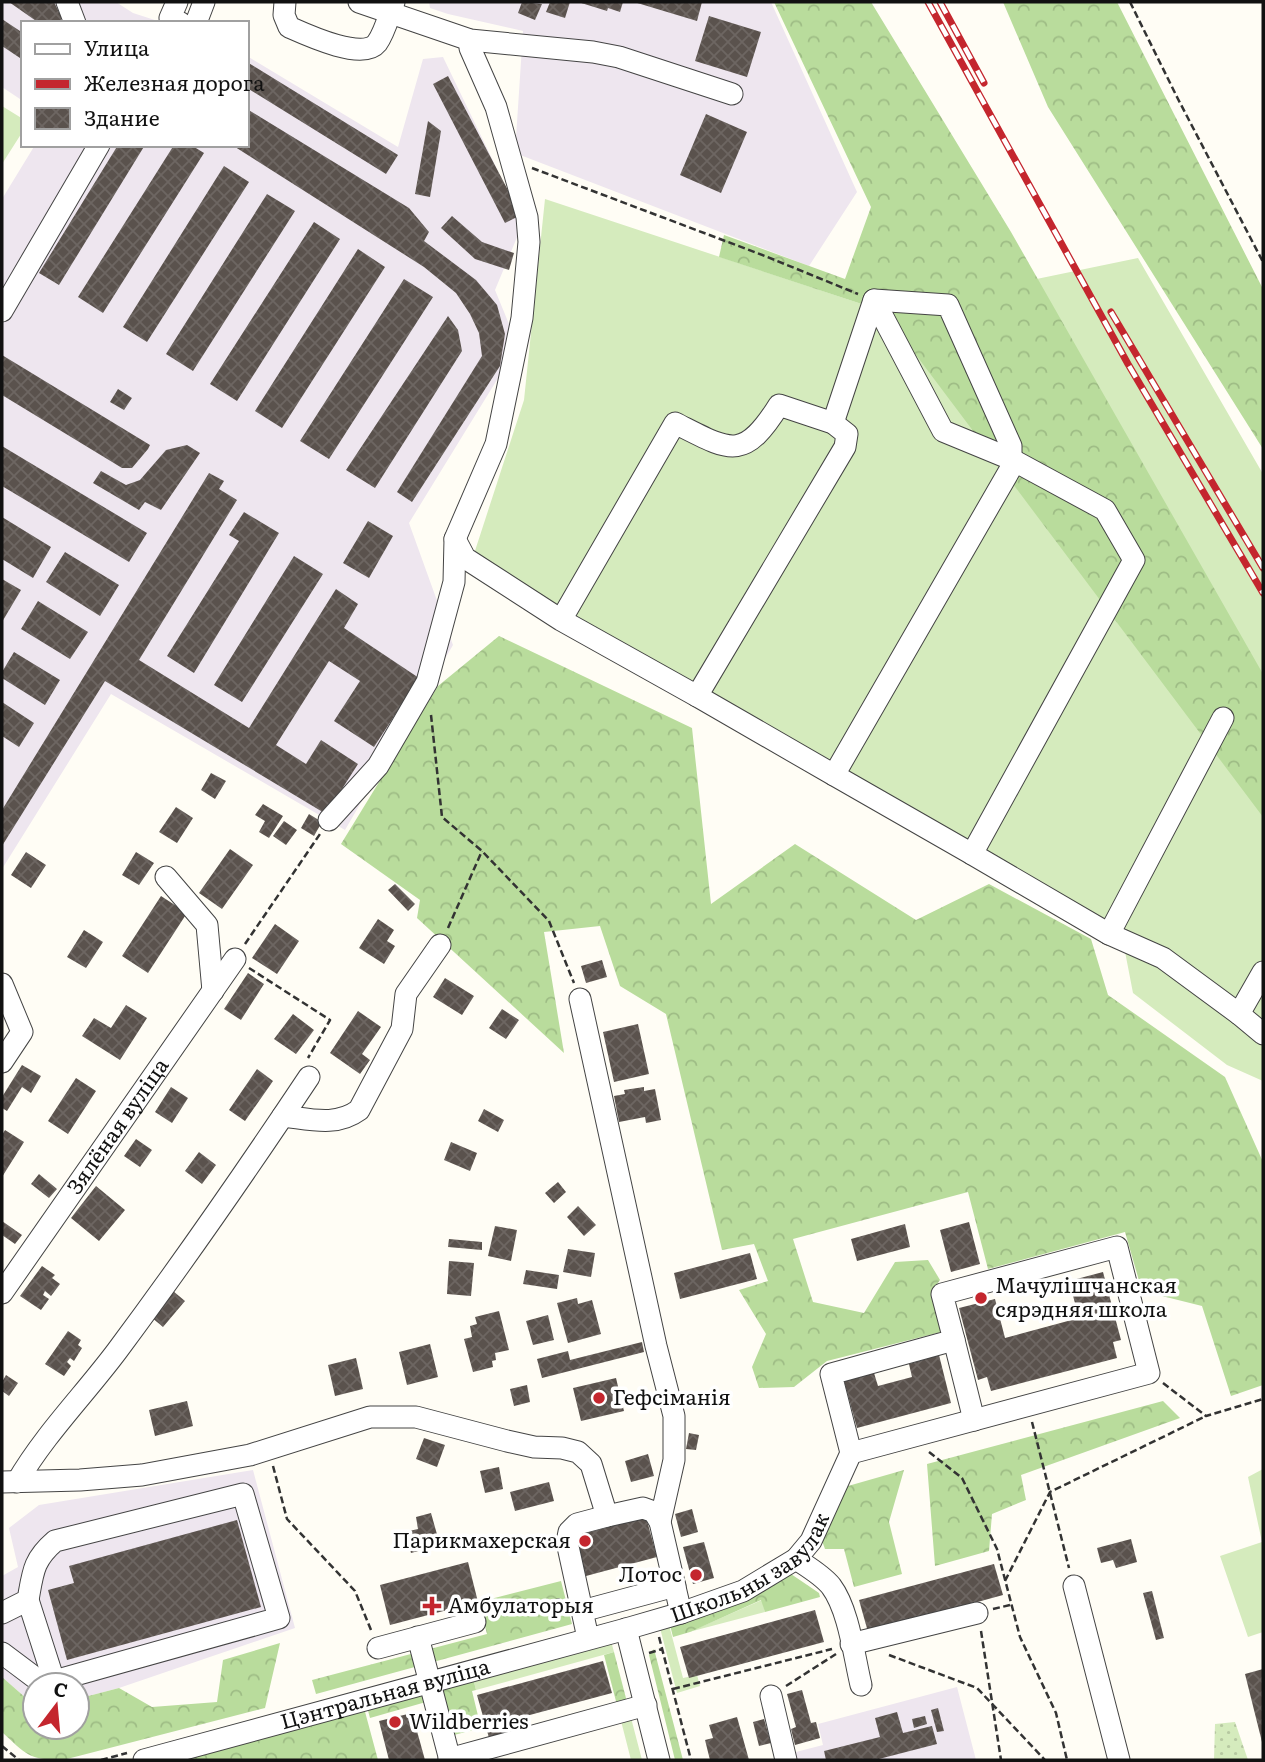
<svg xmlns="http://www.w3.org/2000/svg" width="1265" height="1762" font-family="Literata,serif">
	<defs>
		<pattern id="forest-crowns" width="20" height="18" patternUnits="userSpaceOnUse" patternTransform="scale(1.75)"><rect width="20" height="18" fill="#b9dc9c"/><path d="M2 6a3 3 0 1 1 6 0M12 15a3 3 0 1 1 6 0" fill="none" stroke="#9ebc85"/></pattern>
		<pattern id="park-dots" width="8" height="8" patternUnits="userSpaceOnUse" patternTransform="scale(1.75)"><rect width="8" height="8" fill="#d5ebbd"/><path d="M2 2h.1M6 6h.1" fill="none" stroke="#b6c8a1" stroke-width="1.8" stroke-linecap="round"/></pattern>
		<pattern id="building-cross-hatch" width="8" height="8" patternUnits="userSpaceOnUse" patternTransform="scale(1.75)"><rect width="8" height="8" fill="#5a524d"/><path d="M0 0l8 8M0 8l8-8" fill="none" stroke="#6d6662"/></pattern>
	</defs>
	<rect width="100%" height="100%" fill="#fffdf5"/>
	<!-- industrial -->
	<path fill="#eee6ef" d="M2,2H116L133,13L164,23H23V101L2,87Z
		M429,2H771L857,192L809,266L515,153L523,31L448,14L430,8Z
		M247,56L398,147L423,59L443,57L523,223L495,290L511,329L503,370L409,523L453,645L345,830L111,694L2,869V199L35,145H247Z
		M253,1470L295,1628L119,1688L77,1699V1685H35V1706L2,1677V1576L18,1567L9,1528L39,1505Z
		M957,1687L976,1760H793L792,1753L823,1745L818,1724Z"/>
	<!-- grass -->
	<path fill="#d5ebbd" d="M2,106L23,119V131L2,164Z
		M545,199L883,311L1138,258L1263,474V1081L1227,1065L1133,993L1121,931L473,557L524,400Z
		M1263,1469V1632L1248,1637L1220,1556L1262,1542L1248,1477Z
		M762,1600L765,1612L689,1632Z
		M669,1625L683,1678L697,1675L700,1686L677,1693L660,1628Z
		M611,1641L614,1652L476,1690L473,1678Z
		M630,1714L642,1760H631L620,1717Z"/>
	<!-- forest -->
	<path fill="url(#forest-crowns)" d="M774,2H871L1011,232L1263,674V817L883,311L719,257L724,235L845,279L871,207Z
		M1003,2H1117L1263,289V449L1048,107Z
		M499,636L692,728L711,904L795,844L916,920L989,884L1091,939L1108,995L1225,1077L1263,1162V1385L1231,1396L1202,1306L1142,1291L1125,1232L988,1269L968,1192L793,1239L813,1302L864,1313L895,1262L928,1260L940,1280L932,1291L941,1332L827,1361L794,1387L759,1388L752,1367L766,1334L739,1290L768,1281L754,1244L722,1250L666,1014L620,986L600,926L544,932L564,1053L417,918L420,900L341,844L438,686Z
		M1163,1401L1180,1418L1021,1475L1026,1500L992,1514L989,1551L935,1566L927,1464Z
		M904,1470L889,1522L902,1574L854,1587L844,1549H825L821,1538L848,1486Z
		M791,1574L819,1593L820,1597L765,1612L761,1600L690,1632L673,1637L670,1625Z
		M561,1581L572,1624L316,1694L312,1680L487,1634L479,1602Z
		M280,1643L265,1708L63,1760C28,1760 26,1754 2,1732V1677L35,1706V1727H77V1699L119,1688L152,1707L217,1702L223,1660Z
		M654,1649L683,1760H675L649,1655Z
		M614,1652L628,1706L618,1709L604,1655Z
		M473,1678L476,1690L472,1691L481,1728L454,1735L441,1687Z
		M423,1691L426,1702L370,1718L367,1707Z
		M364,1708L378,1760H174Z"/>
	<!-- park -->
	<path fill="url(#park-dots)" d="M1235,1722L1248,1760H1214L1215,1724Z"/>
	<!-- building -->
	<path fill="url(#building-cross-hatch)" d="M9,2H54L62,18L59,23H39Z
		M522,2L542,4L535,20L518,13Z
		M550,2H570L565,18L546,12Z
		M578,2H623L620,12L608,8L607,11Z
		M634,2H702L697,21Z
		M709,16L761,32L747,77L695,61Z
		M2,19L23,33V60L2,46Z
		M247,62L398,155L386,174L247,88Z
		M448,76L521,215L505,223L433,84Z
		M247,109L409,208L429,232L424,241L476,280L497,305L505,334L500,366L412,502L397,492L482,356L479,333L470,314L456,293L424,267L232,145H247Z
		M706,114L747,132L721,193L680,175Z
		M428,121L441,131L430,197L415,194Z
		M118,145H145L59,285L39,273Z
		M174,145H191L204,153L103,313L78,297Z
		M224,166L249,182L147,342L123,327Z
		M267,194L295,211L193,371L166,354Z
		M452,216L482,242L514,253L509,270L475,259L441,228Z
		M314,222L340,239L237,401L210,384Z
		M358,249L385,267L282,428L255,411Z
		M404,279L433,297L329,459L300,441Z
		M448,316L458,330L462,351L375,488L346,470Z
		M2,355L150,445L148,449L132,468H122L2,395Z
		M118,389L132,398L124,410L110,402Z
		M187,445L200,453L161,510L145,502L139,510L93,483L101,471L126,485L140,480L166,450Z
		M2,446L147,533L129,562L2,486Z
		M209,473L224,481L219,489L237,500L139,660L249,728L336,589L358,604L344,628L419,678L374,747L334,721L360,681L329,661L276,745L306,764L321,740L358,764L326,814L105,681L2,846V810Z
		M244,512L279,533L194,673L167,656L239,541L229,535Z
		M2,517L51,547L33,578L2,559Z
		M368,521L393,536L369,578L343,563Z
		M65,552L119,585L100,616L46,582Z
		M294,556L323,574L242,702L214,685Z
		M2,579L21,590L2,622Z
		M38,601L88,632L70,659L21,629Z
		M14,652L60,680L45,705L2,678V672Z
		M2,702L34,723L19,747L2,736Z
		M211,773L226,781L215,799L201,790Z
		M263,804L283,816L269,838L259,832L265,821L255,815Z
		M176,807L193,818L177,843L159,832Z
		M309,814L322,822L314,836L301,828Z
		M284,821L297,830L286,845L273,836Z
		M230,849L253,865L222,909L199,893Z
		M26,852L46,865L31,888L11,875Z
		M136,852L154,863L139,885L122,875Z
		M395,884L415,904L408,911L388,890Z
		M161,896L187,913L148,973L122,956Z
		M378,919L394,930L387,941L395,946L384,964L359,948Z
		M275,924L299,941L277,974L252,958Z
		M84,930L103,942L86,968L67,957Z
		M602,960L607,977L586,983L581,966Z
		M248,973L264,984L241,1020L224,1009Z
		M445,978L474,996L462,1015L433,997Z
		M126,1005L147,1018L120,1060L82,1036L94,1018L111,1028Z
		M502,1009L519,1020L506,1039L489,1028Z
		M358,1011L381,1027L362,1054L370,1060L360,1074L330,1053Z
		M293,1014L314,1030L296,1054L274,1039Z
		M638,1024L649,1074L614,1082L603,1032Z
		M22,1065L41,1076L31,1093L22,1087L7,1111L2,1108V1097Z
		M257,1069L273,1081L245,1121L229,1110Z
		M76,1078L96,1091L68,1134L48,1121Z
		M171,1087L188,1098L172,1123L155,1112Z
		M644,1087V1091L655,1089L661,1120L646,1123L645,1117L619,1122L614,1096L625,1094L624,1090Z
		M484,1109L504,1120L498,1132L478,1121Z
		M5,1130L24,1142L2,1177V1135Z
		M136,1139L152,1150L140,1167L124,1156Z
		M451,1142L477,1153L470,1171L444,1160Z
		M199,1152L216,1165L202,1184L185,1171Z
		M39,1174L57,1189L49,1198L31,1184Z
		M558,1182L566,1192L554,1203L545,1193Z
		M96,1186L125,1210L99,1241L71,1218Z
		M578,1206L596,1225L584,1236L567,1217Z
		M2,1221L22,1235L15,1244L2,1235Z
		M969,1222L980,1264L951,1272L940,1230Z
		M905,1224L910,1247L857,1261L851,1239Z
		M495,1226L517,1230L511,1261L488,1256Z
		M449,1239L482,1242V1250L448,1247Z
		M568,1249L595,1253L591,1277L563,1272Z
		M750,1253L757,1279L680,1299L674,1273Z
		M449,1261L474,1263L471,1296L447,1294Z
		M42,1266L55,1275L52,1278L60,1284L51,1296L45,1291L43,1295L49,1299L41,1310L20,1296Z
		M526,1270L559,1275L557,1289L523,1284Z
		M1103,1272L1121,1340L1113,1342L1117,1358L991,1391L987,1377L978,1380L959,1308L995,1299L1005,1338L1079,1318L1069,1281Z
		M173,1291L185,1301L163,1327L151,1317Z
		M577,1298L578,1304L592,1300L601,1334L568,1343L557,1303Z
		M499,1311L509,1350L495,1353L496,1360L492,1361L493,1367L473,1372L464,1339L472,1337L470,1326L477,1324L475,1317Z
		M548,1315L554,1340L533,1345L526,1321Z
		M68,1331L81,1340L78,1345L82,1348L74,1361L70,1358L67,1362L71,1366L64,1376L45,1364Z
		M642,1342L644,1352L542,1378L537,1359L568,1351L570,1360Z
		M430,1344L438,1377L407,1385L399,1352Z
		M939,1355L951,1403L857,1428L844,1381L874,1373L878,1386L912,1377L909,1364Z
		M356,1358L363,1389L335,1396L328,1365Z
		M6,1375L18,1383L9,1396L2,1391V1382Z
		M616,1378L624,1411L581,1421L573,1388Z
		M527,1385L530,1402L514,1406L510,1389Z
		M187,1401L193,1426L155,1436L149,1410Z
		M689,1433L699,1435L696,1450L686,1449Z
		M424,1438L445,1445L437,1467L416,1459Z
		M648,1454L654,1476L631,1482L625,1461Z
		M499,1467L503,1489L485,1493L480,1471Z
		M549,1482L554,1501L515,1511L510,1492Z
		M692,1509L698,1532L681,1537L675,1514Z
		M431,1513L440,1545L411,1553L405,1532L418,1529L416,1517Z
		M646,1517L657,1557L586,1576L575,1536Z
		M237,1520L261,1607L67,1660L48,1590L74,1583L69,1566Z
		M1131,1539L1137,1562L1116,1568L1113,1560L1101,1563L1097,1548Z
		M704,1542L714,1578L693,1584L683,1547Z
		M468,1562L478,1602L390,1625L380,1585Z
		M994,1564L1003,1595L868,1632L859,1600Z
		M1152,1591L1164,1638L1156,1640L1143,1593Z
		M815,1610L824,1642L689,1678L680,1647Z
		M603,1661L612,1693L526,1716L528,1722L511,1726L512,1732L489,1738L477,1695Z
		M1263,1669V1742H1262L1245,1674Z
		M802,1690L811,1723L816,1722L820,1738L795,1745L791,1729L796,1727L787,1694Z
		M938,1708L944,1731L937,1732L931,1710Z
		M897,1712L903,1733L932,1726L937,1744L875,1760H826L824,1751L880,1737L875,1718Z
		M412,1713L425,1760H389L379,1721Z
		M925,1716L927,1724L914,1728L912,1719Z
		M737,1717L749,1760H710L705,1740L713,1738L709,1725Z
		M764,1719L771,1743L759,1746L753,1722Z"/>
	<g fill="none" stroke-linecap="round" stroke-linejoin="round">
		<defs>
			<g id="minor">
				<path d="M67,2L75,23"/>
				<path d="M177,2L170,18L181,23"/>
				<path d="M285,2L284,15L289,27C307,35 363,61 377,43C385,32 389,15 394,2"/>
				<path d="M359,2L470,40L593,52L619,57L732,94"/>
				<path d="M196,23L204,2"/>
				<path d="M2,311L99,145"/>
				<path d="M455,539L465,558L561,620L675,423C729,450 743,463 779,405L833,423L847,434L845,447L697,696L561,620"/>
				<path d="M697,696L834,775L1011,468V446L948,305L874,300L833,423"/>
				<path d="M834,775L972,854L1134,560L1105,510L1011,459L943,431L874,300"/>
				<path d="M329,820L378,766L427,682L454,582L455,539L496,444L522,318L529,242L527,217L496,107L470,48V40"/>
				<path d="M972,854L1109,934L1223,718"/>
				<path d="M166,877L207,925L213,991"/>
				<path d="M1109,934L1163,958L1239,1014L1263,972"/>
				<path d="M2,984L22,1032L2,1062"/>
				<path d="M580,999L656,1346L674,1416V1460L660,1522"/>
				<path d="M1239,1014L1263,1034"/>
				<path d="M283,1116C310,1119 336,1127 359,1110L402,1029L406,994L440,945"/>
				<path id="s1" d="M2,1293L235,959"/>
				<path d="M954,1340L974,1420"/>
				<path d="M2,1482L80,1480L142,1475L250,1455L370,1417H416L507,1441L534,1447L562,1448L578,1452L591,1464L607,1516"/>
				<path d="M17,1482C45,1434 84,1395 117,1351C184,1261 247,1170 309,1077"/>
				<path d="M796,1559C808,1567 822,1575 831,1586C849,1610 854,1656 861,1685"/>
				<path d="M1074,1586L1119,1760"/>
				<path d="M28,1600L54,1681"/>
				<path d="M582,1611L675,1586"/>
				<path d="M2,1613L28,1600C33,1572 33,1560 55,1541L243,1494L279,1618L54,1681L34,1677L2,1653"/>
				<path d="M626,1629L659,1760"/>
				<path d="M418,1637L450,1760"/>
				<path d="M588,1638L567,1542L569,1532L577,1524L607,1516L643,1508L654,1512L660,1522L681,1613"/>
				<path d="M851,1644L977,1613"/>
				<path d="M378,1648L475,1622"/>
				<path d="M771,1696L786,1760"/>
				<path d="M449,1759L646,1705"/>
				<path id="s2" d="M144,1760L626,1629L681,1613L743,1591L796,1559L811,1541L851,1453L831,1374L954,1340L942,1294L1117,1247L1149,1373L851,1453"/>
			</g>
		</defs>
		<!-- minor casing -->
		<use href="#minor" stroke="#444" stroke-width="23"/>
		<!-- path -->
		<path stroke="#333" stroke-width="2.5" stroke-dasharray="7 3.5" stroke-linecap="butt" d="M1130,2L1178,99L1263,262
			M532,168L765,256L858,294
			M431,715L442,817L482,851L549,921L574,983
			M448,928L482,851
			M245,944L320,834
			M249,968L330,1020L308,1058
			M1163,1383L1206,1416L1263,1399
			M1032,1422L1069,1568
			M929,1452L962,1478L997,1549L1020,1637L1056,1713L1067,1760
			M273,1466L287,1519L355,1591L371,1630
			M1005,1581L1050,1492L1206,1416
			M993,1609L1010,1605
			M492,1617L560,1599
			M981,1631L1001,1760
			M659,1637L691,1760
			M649,1653L662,1649
			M889,1655L977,1688L1045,1760
			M786,1686L836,1654
			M673,1689L832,1649
			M2,1746L19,1760
			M101,1760L127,1753"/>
		<!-- minor -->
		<use href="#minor" stroke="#fff" stroke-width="21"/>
		<defs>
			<path id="rail" d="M928,2L1128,364L1263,593
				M940,2L984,83
				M1111,312L1263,568"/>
		</defs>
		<!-- rail casing -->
		<use href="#rail" stroke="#c4262e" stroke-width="7"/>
		<!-- rail -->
		<use href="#rail" stroke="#fff" stroke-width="4.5" stroke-dasharray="13" stroke-linecap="butt"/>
	</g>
	<!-- markers -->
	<g fill="#c4262e" stroke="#fff" stroke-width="2.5">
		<circle cx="981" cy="1298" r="7"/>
		<circle cx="599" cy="1398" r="7"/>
		<circle cx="585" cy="1541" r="7"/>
		<circle cx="696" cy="1575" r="7"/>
		<path d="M428.5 1595.5h7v7h7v7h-7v7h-7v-7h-7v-7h7z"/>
		<circle cx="395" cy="1722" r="7"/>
	</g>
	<g text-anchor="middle" stroke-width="7" stroke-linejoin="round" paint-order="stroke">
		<!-- street labels -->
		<g font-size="21" fill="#111" stroke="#fff">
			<text dy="7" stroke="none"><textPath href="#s1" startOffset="203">Зялёная вуліца</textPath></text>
			<text dy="7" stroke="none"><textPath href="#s2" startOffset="642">Школьны завулак</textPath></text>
			<text dy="7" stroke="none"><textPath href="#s2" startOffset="250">Цэнтральная вуліца</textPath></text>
		</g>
		<!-- poi labels -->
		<g font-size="21" fill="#111" stroke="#fff" text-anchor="start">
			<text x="995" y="1293">Мачулішчанская<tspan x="995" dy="24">сярэдняя школа</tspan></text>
			<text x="613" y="1405">Гефсіманія</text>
			<text x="571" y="1548" text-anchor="end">Парикмахерская</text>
			<text x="682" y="1582" text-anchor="end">Лотос</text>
			<text x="448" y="1613">Амбулаторыя</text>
			<text x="409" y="1729">Wildberries</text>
		</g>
	</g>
	<!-- border -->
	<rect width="1265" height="1762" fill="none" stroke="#111111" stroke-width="7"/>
	<!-- legend -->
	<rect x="21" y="21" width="228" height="126" fill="#ffffff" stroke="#a0a0a0" stroke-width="2"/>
	<rect x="35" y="44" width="35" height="10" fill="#ffffff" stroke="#a0a0a0" stroke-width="2"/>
	<text x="84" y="56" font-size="21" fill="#111111">Улица</text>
	<rect x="35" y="79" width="35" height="10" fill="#c4262e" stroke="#a0a0a0" stroke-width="2"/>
	<text x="84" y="91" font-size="21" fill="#111111">Железная дорога</text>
	<rect x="35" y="108" width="35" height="21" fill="url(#building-cross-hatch)" stroke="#a0a0a0" stroke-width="2"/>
	<text x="84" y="126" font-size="21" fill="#111111">Здание</text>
	<!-- north arrow -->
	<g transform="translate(56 1706) rotate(16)"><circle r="33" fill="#ffffff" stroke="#a0a0a0" stroke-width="2"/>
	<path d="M0-5L12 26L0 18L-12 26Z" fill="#c4262e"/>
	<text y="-10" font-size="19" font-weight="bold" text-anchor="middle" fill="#111111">С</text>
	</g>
</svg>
